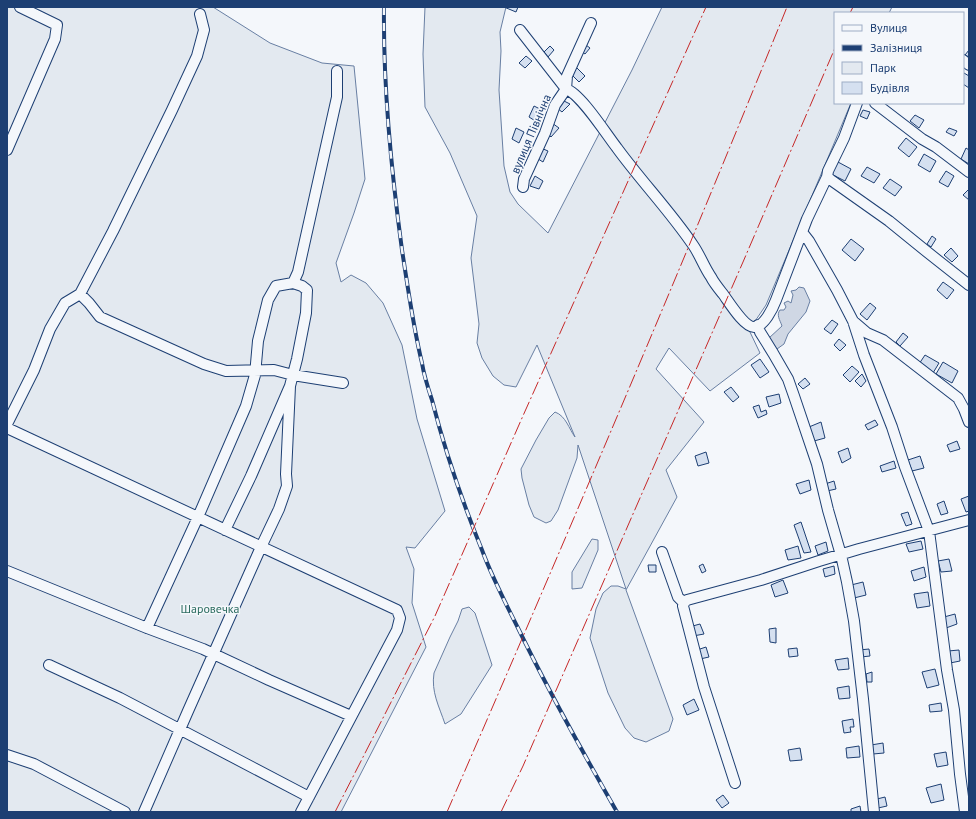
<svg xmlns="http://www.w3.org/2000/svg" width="976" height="819" font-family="'PT Sans',sans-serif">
	<rect width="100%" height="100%" fill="#f4f7fb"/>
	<!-- green -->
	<path fill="#e3e9f0" stroke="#687fa3" d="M7,7H213L270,43L322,63L354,66L365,179L354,213L336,263L341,282L351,275L366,283L383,303L402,345L417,419L445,511L415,548L406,547L414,569L412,603L426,647L341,812H7Z
		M425,7H506L500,32L501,51L499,90L504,166L510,192L518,204L548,233L632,70L662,7H892L889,13H835V103H851L766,305L749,330L760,353L710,391L669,348L656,369L704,422L666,470L677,497L626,590L673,719L669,731L646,742L634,738L625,728L608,693L590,638L596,609L603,593L611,586H618L626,589L578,445L577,458L558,510L551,521L546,523L534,517L529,505L522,478L521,469L536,440L549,418L555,412C566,416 569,429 575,437L537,345L516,387L504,385L493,376L482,358L477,343L479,324L471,258L477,216L450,153L425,107L423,54Z
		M592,539L598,540V550L582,588L572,589V572Z
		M469,607L475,613L492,665L461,714L445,724C439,706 431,692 434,673L450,637L458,621L462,609Z"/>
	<!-- water -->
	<path fill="#cfd7e4" stroke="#687fa3" d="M799,287L804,288L810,301L806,312L788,334L784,344L777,349L774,348L769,338L782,326C780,320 776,315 780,310H784L786,307L784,303L788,301L791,303L793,295L791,291L796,290Z"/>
	<!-- building -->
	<path fill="#d5e0f0" stroke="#1d3f73" d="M504,7H518L516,12Z
		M586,45L590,48L585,54L581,51Z
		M550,46L554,50L548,57L544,52Z
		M969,50V57L965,55Z
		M526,56L532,61L525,68L519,63Z
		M575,66L585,76L579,82L569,72Z
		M964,73L969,76V88L963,84V74Z
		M564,101L570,104L562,112L557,108Z
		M534,106L542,110L537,122L529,117Z
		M863,110L870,112L867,119L860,116Z
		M915,115L924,120L919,128L910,121Z
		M552,123L559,128L551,137L546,132Z
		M516,128L524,132L519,143L512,139Z
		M949,128L957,131L954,136L946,132Z
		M906,138L917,147L909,157L898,148Z
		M541,148L548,151L543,162L535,157Z
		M966,148L969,150V164L961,159Z
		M924,154L936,161L930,172L918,165Z
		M838,162L851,169L845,181L831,174Z
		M867,167L880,174L874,183L861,176Z
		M946,171L954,176L948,187L939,182Z
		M535,176L543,181L539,189L530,186Z
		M890,179L902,187L895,196L883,188Z
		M969,189V200L963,195Z
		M932,236L936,239L931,247L927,244Z
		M851,239L864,249L855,261L842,250Z
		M951,248L958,256L952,262L944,255Z
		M943,282L954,290L947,299L937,290Z
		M870,303L876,308L867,320L860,314Z
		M832,320L838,324L831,334L824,329Z
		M903,333L908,337L900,346L896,342Z
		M839,339L846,345L840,351L834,345Z
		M925,355L939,363L933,373L919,364Z
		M760,359L769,372L760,378L751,365Z
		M943,362L958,371L952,383L936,374Z
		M852,366L859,372L850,382L843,375Z
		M862,374L866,381L861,387L855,381Z
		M805,378L810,384L803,389L798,384Z
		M731,387L739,397L733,402L724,392Z
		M779,394L781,403L769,407L766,397Z
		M759,405L761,412L766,410L767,414L758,418L753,407Z
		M875,420L878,425L868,430L865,425Z
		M821,422L825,438L814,441L809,427Z
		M957,441L960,449L950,452L947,445Z
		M848,448L851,458L842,463L838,452Z
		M706,452L709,463L698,466L695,456Z
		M920,456L924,468L912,471L908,460Z
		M894,461L896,468L882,472L880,466Z
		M809,480L811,490L800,494L796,484Z
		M834,481L836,489L827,491L825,484Z
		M969,496V511L966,512L961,499Z
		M944,501L948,513L941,515L937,504Z
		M908,512L912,524L906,526L901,514Z
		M801,522L811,552L804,553L794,525Z
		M921,541L923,549L909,552L906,544Z
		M826,542L828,551L818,555L815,546Z
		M798,546L801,558L788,560L785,550Z
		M949,559L952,571L941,572L938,561Z
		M703,564L706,571L702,573L699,566Z
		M648,565H656V572H649Z
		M834,566L835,574L825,577L823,569Z
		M924,567L926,577L914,581L911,571Z
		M783,580L788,593L775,597L771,585Z
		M863,582L866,595L854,598L851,585Z
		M928,592L930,606L917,608L914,594Z
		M955,614L957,624L946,628L944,617Z
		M700,624L704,634L693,636L689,627Z
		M776,628V643L770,642L769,629Z
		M706,647L709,657L700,659L697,650Z
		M797,648L798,656L789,657L788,649Z
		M869,649L870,656L861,657L859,650Z
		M959,650L960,661L950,663L948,651Z
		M848,658L849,669L838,670L835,660Z
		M935,669L939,685L927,688L922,672Z
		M872,672V682H867L866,674Z
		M849,686L850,698L839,699L837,688Z
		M694,699L699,710L687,715L683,705Z
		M941,703L942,711L930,712L929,705Z
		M853,719L854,727H850L851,732L844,733L842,721Z
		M883,743L884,753L873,754L871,745Z
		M859,746L860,757L847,758L846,748Z
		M800,748L802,760L790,761L788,750Z
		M946,752L948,765L937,767L934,754Z
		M941,784L944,800L931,803L926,788Z
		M723,795L729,803L722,808L716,800Z
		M885,797L887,806L878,808L877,799Z
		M860,806L861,812H851V809Z"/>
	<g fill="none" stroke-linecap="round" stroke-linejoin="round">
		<defs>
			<path id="minor" d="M520,30L566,89
				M963,60L969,65
				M566,89L567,76L591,23
				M875,103L922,139L936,147L969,172
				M7,150L55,39L57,25L20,7
				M827,177L831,180L889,221L926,251L969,285
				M523,187L524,179L545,133L555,105L566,89C581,94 606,134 617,148C641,181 670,211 693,245C700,255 704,267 711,277C714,283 719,289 723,294C729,302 744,327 754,327C764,327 773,308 776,300L807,219L827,177L828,171L844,138L857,103
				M802,232L809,241L837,290L853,321L864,355L892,427L905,467L929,531L947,670L954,710L960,774L965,812
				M80,294L89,303L100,317L204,364L226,371L274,370L293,375L343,383
				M853,321L867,333L883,340L958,398L964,409L969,422
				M758,325L760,332L773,353L788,379L794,396L817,464L828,510L841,555L847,582L854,621L863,699L874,812
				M7,424L34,370L50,329L65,303L80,294L113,231L172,110L197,56L204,30L200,14
				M7,428L397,610L400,618L397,630L301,812
				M225,530L251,476L290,386L297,359L306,313L307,290L302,286L293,283
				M662,552L678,597L684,603
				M7,571L147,628L203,649L269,680L351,716
				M147,628L198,517L246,406L255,375L258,341L268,300L276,286L293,283L298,272L337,97V71
				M49,665L120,698L309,797
				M7,755L34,764L125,812
				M735,783L704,687L683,606L684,603L687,600L761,580L819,561L859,549L969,520
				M144,812L188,711L261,547L279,509L287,486L286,474L290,386"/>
		</defs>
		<!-- minor casing -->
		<use href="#minor" stroke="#1d3f73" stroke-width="12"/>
		<!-- minor -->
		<use href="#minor" stroke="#f4f7fb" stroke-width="10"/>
		<defs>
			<path id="rail" d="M384,7C383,88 391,169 402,250C408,288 413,326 422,363C424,376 428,388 432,400C445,451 462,501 482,550C492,577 505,602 518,628C548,690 582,751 617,812"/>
		</defs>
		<!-- rail casing -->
		<use href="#rail" stroke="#1d3f73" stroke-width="4"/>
		<!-- rail -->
		<use href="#rail" stroke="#f4f7fb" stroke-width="2.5" stroke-dasharray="8" stroke-linecap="butt"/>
		<!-- power -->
		<path stroke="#c62828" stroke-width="1" stroke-dasharray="14 3 2 3" stroke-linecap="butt" d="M850,13L853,7
			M335,812L435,616L522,418L706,7
			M447,812C563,545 678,277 787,7
			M501,812L523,766L743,262L835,48"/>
	</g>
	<g text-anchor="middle" stroke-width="3" stroke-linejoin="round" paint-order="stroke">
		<!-- street labels -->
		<g font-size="12" fill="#1d3f73" stroke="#f4f7fb">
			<text transform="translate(531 134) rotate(-67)" y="4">вулиця Північна</text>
		</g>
		<!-- park labels -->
		<g font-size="12" fill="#2c6c60" stroke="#f4f7fb">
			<text x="210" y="613">Шаровечка</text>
		</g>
	</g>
	<!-- border -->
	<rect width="976" height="819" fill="none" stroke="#1d3f73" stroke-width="16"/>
	<!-- legend -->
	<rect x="834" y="12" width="130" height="92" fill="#f4f7fb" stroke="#9eadc5"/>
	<rect x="842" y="25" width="20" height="6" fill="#f4f7fb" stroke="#9eadc5"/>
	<text x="870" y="32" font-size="12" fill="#1d3f73">Вулиця</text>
	<rect x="842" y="45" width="20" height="6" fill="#1d3f73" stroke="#9eadc5"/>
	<text x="870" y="52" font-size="12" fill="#1d3f73">Залізниця</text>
	<rect x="842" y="62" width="20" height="12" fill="#e3e9f0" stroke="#9eadc5"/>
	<text x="870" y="72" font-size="12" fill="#1d3f73">Парк</text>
	<rect x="842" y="82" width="20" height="12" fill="#d5e0f0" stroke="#9eadc5"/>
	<text x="870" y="92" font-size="12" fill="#1d3f73">Будівля</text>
</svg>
